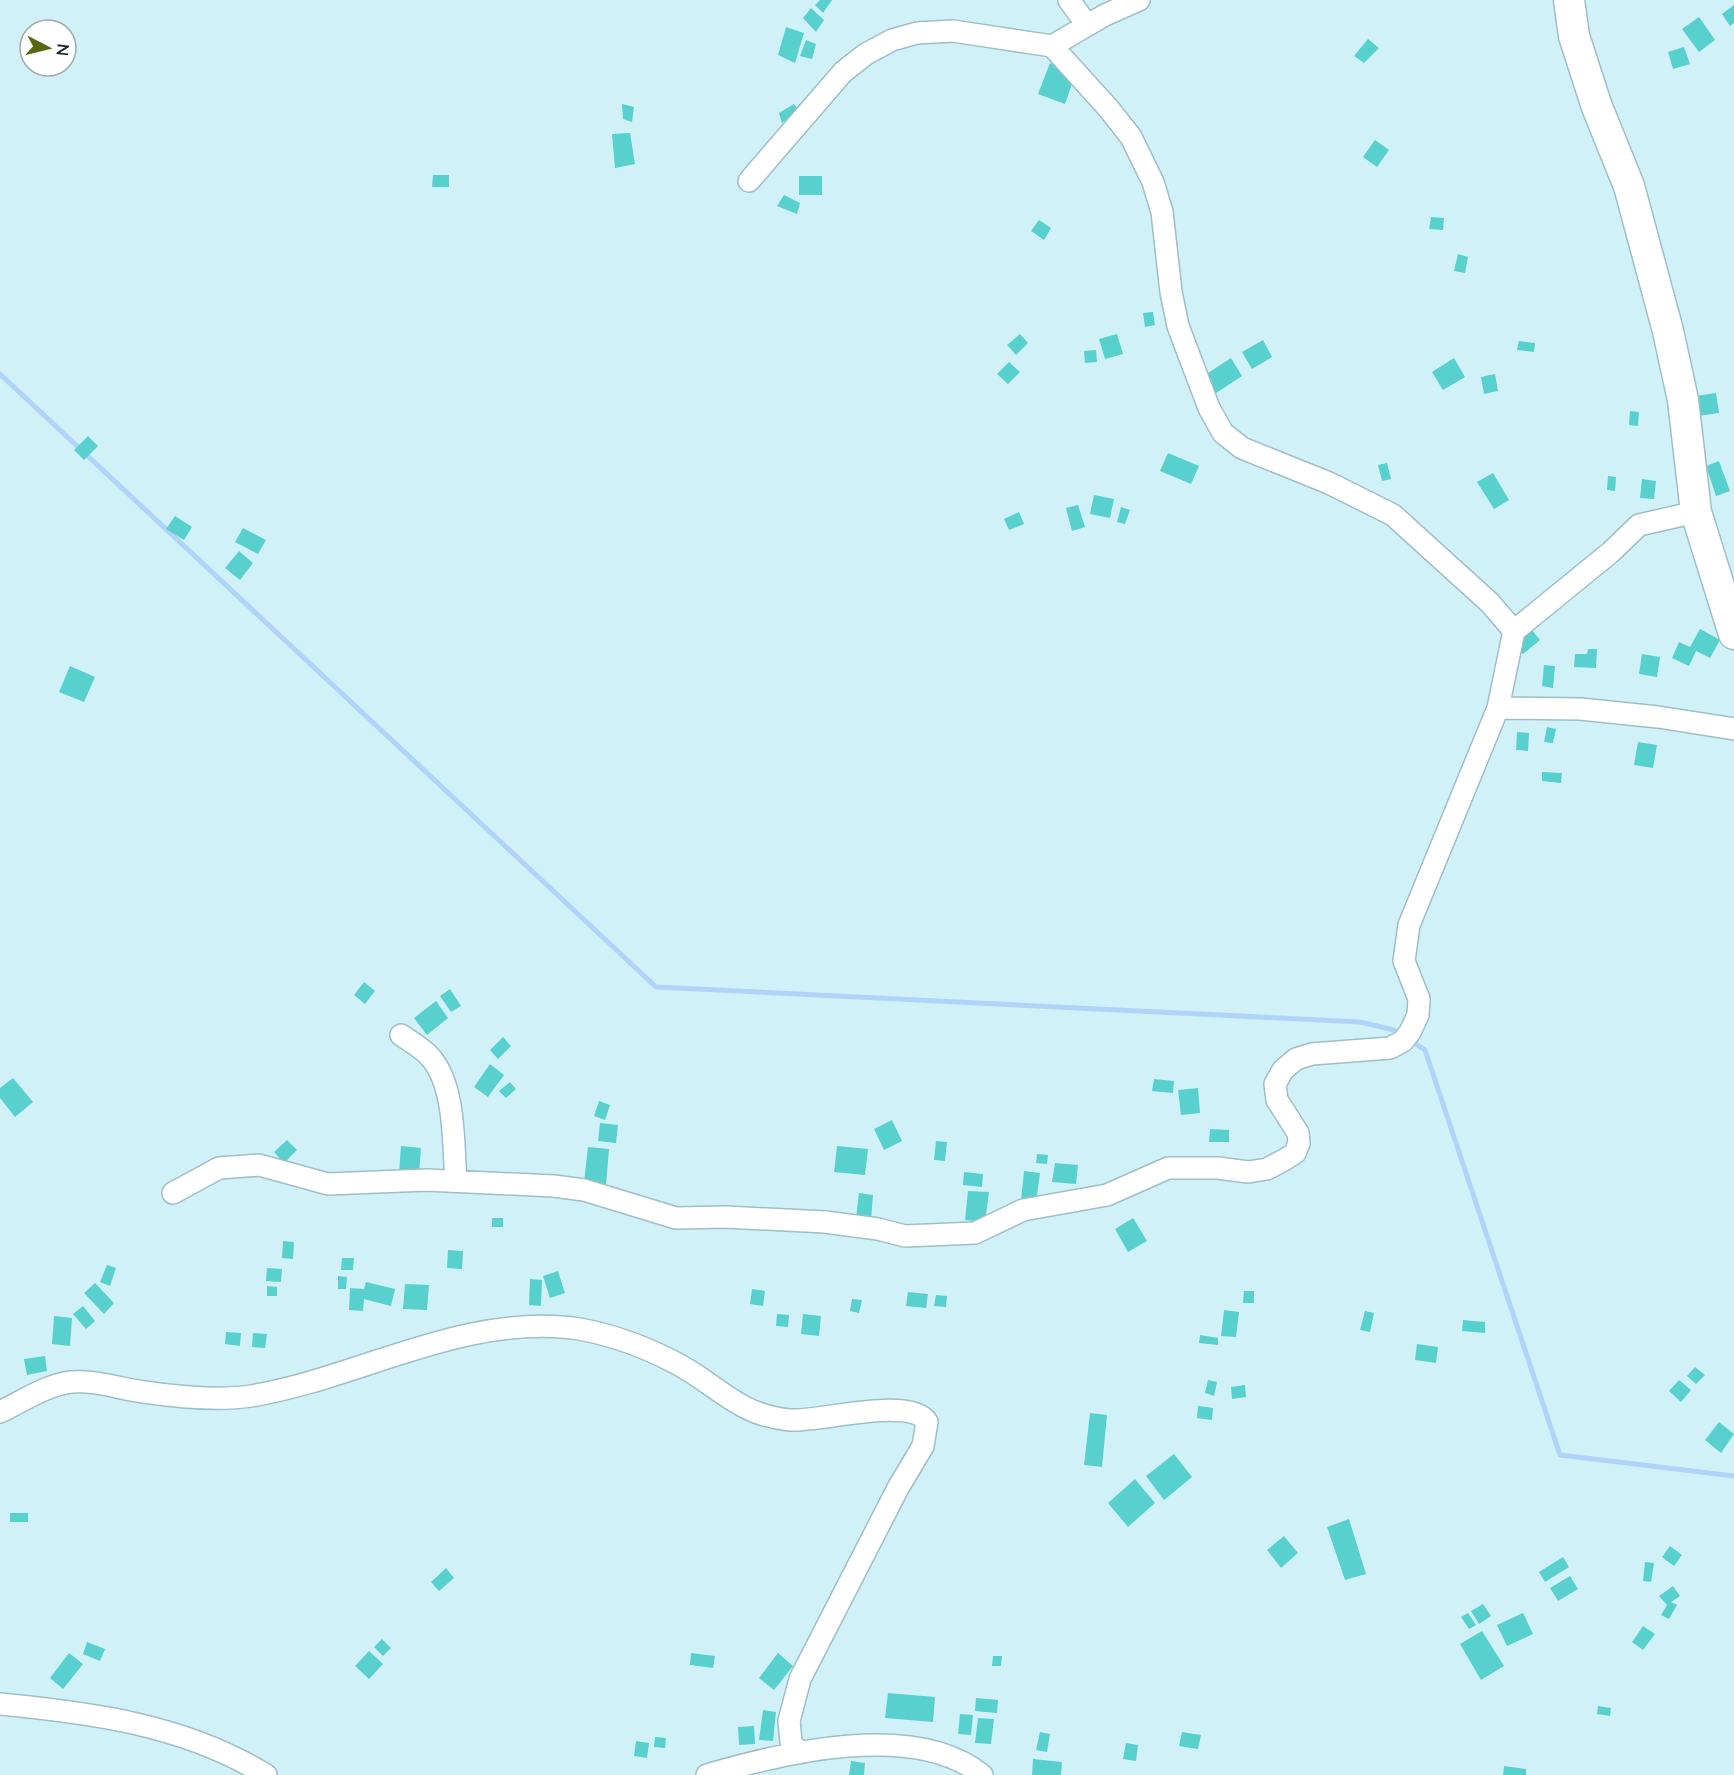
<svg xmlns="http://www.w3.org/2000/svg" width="1734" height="1775" font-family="Lato,sans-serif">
	<rect width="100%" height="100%" fill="#d1f1f8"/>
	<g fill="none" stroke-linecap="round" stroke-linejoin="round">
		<!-- stream -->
		<path stroke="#b0d4f9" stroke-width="5" d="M0,374L656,987L1360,1022L1394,1030L1402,1035
			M1410,1040L1425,1050L1560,1455L1734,1476"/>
	</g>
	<!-- building -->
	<path fill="#58d0ce" d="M820,0H832L823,13L815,5Z
		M1734,5V23L1730,26L1722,14Z
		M811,8L824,20L816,32L803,18Z
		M1699,17L1715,40L1699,52L1682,29Z
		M786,27L804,33L795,63L778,55Z
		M1368,39L1379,48L1364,63L1354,56Z
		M806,40L816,44L812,59L800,56Z
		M1684,47L1690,64L1673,69L1668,52Z
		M1050,63L1075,75L1065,104L1038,94Z
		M622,104L634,107L632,122L623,119Z
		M794,104L799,111L782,123L779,113Z
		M630,133L635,164L615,168L612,134Z
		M1375,140L1389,150L1377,167L1363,157Z
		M433,175H449V187H432Z
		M799,176H822V195H799Z
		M784,195L800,203L797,214L777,206Z
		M1431,217L1444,218L1443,230L1429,229Z
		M1039,220L1051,228L1044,240L1031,231Z
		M1458,254L1468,257L1465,273L1454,271Z
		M1153,312L1155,325L1145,327L1143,313Z
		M1020,334L1028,343L1016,355L1007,345Z
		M1117,334L1123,354L1105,359L1099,339Z
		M1263,340L1272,357L1252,369L1242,352Z
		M1519,341L1535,343L1534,352L1517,350Z
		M1096,350L1097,362L1085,363L1084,351Z
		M1231,358L1242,376L1213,395L1202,377Z
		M1454,358L1465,377L1443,390L1432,372Z
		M1009,362L1020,372L1008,384L997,374Z
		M1495,374L1498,391L1484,394L1481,377Z
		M1716,393L1719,413L1698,416L1695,396Z
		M1630,411L1639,412L1638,426L1629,425Z
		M88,436L98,446L84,460L74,450Z
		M1168,453L1199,466L1191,484L1160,471Z
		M1719,461L1730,491L1716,496L1706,466Z
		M1387,463L1391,479L1382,481L1378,465Z
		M1493,473L1509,500L1494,509L1477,482Z
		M1608,476L1616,477L1615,491L1607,490Z
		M1642,479L1656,481L1654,499L1640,498Z
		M1094,495L1114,499L1110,518L1090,514Z
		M1078,505L1085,527L1072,531L1066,508Z
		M1121,507L1130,510L1125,524L1117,522Z
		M1019,512L1024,524L1009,530L1004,519Z
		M175,516L192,527L184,540L166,529Z
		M243,528L266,540L258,554L235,542Z
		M239,551L253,563L240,580L225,568Z
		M1531,629L1540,640L1523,654L1514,644Z
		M1700,629L1720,640L1710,658L1696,651L1689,666L1672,658L1679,642L1690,647Z
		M1588,649H1597L1596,668L1574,667L1575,654H1587Z
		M1642,654L1660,657L1657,677L1639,674Z
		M1544,665L1555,666L1553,688L1542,686Z
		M70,666L95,677L84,702L59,692Z
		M1547,727L1556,729L1553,743L1544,742Z
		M1517,732L1529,733L1528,751L1516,750Z
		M1638,742L1657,745L1653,768L1634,765Z
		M1542,772L1562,773L1561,783L1542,781Z
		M364,982L375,991L365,1004L354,995Z
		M450,989L461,1006L451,1012L440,996Z
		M436,1001L448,1018L427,1035L414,1018Z
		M503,1037L511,1046L498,1059L490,1050Z
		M490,1064L504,1075L488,1097L474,1087Z
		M13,1078L33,1102L15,1117L0,1098V1088Z
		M1154,1079L1174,1081L1173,1093L1152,1091Z
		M510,1082L516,1089L506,1098L499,1091Z
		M1198,1088L1200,1113L1181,1115L1178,1090Z
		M599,1101L610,1105L605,1120L594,1116Z
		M892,1120L902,1141L884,1150L874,1129Z
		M600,1123L618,1125L616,1143L598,1141Z
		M1210,1129L1229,1130V1142H1209Z
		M287,1140L297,1150L284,1163L274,1152Z
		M936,1141L947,1142L945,1161L934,1160Z
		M401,1146L421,1148L419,1174L399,1173Z
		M837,1146L868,1149L865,1175L834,1172Z
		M588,1147L609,1149L606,1185L584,1182Z
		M1037,1154L1048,1155L1047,1164L1036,1163Z
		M1055,1163L1078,1165L1076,1184L1052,1182Z
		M1024,1171L1040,1173L1036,1203L1021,1201Z
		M964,1172L983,1174L982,1187L963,1185Z
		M968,1191L989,1192L985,1222L965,1220Z
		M859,1193L873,1195L871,1220L856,1218Z
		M492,1218H503V1227H492Z
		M1133,1218L1147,1241L1128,1252L1115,1229Z
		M283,1241L294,1242L293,1259L282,1258Z
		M448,1250L463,1251L462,1269L447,1268Z
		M342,1258H354L353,1270H341Z
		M107,1265L116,1268L110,1286L100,1282Z
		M267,1268L282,1269L281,1282L266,1281Z
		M558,1271L565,1293L550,1298L543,1276Z
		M338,1276L347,1277L346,1289H338Z
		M530,1279L542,1280L541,1306L529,1305Z
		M366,1282L395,1289L391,1306L364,1299L363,1311L349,1310L350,1288L364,1289Z
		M95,1283L114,1303L104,1314L84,1293Z
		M405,1284L429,1285L427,1310L403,1309Z
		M267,1286L277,1287V1296H267Z
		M752,1289L765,1291L763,1306L750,1304Z
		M1244,1291H1254V1303H1243Z
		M908,1292L928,1294L926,1308L906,1306Z
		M936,1295L947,1296L946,1307L934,1306Z
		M852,1299L862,1300L859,1313L850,1311Z
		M83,1306L95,1321L86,1329L73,1314Z
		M1224,1310L1239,1312L1236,1337L1221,1336Z
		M1365,1311L1374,1313L1370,1332L1360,1330Z
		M777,1314L789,1315L788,1327L776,1326Z
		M803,1314L821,1316L819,1336L801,1334Z
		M54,1316L72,1318L70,1346L52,1344Z
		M1463,1320L1485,1322V1333L1462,1331Z
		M226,1332L241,1333L240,1346L225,1344Z
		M253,1333L267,1334L265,1348L252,1347Z
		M1200,1335L1218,1338V1345L1199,1343Z
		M1417,1344L1438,1347L1436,1363L1415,1360Z
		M45,1356L47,1371L27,1375L24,1359Z
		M1695,1367L1705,1375L1696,1384L1687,1376Z
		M1208,1380L1217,1382L1214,1396L1205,1393Z
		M1679,1380L1691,1390L1681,1402L1669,1391Z
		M1245,1385L1246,1397L1232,1399L1231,1387Z
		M1198,1406L1213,1408L1212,1420L1197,1418Z
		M1090,1413L1107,1415L1102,1467L1084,1465Z
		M1719,1422L1734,1434L1721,1453L1705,1440Z
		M1174,1454L1192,1477L1164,1500L1146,1476Z
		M1135,1479L1155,1503L1128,1527L1108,1503Z
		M10,1513H28V1522H10Z
		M1349,1519L1366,1574L1345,1580L1327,1527Z
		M1284,1536L1298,1553L1281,1568L1267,1550Z
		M1670,1546L1682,1555L1674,1566L1662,1557Z
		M1563,1557L1569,1567L1545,1582L1539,1572Z
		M1645,1562L1654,1563L1651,1582L1643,1581Z
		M446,1568L454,1578L439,1591L431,1582Z
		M1570,1576L1578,1589L1558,1601L1550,1588Z
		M1673,1586L1680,1596L1671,1602L1677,1605L1669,1619L1661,1615L1667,1605L1659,1596Z
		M1483,1604L1491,1616L1479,1624L1471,1611Z
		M1468,1613L1476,1625L1469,1629L1461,1617Z
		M1523,1613L1533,1634L1507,1646L1497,1625Z
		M1643,1626L1655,1634L1643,1650L1632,1642Z
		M1482,1631L1504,1666L1481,1680L1460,1644Z
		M382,1639L391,1648L383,1656L374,1647Z
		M87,1642L105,1649L100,1661L83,1654Z
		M369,1651L383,1664L369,1679L355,1666Z
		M69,1653L83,1664L63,1689L50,1678Z
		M691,1653L715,1656L713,1668L690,1665Z
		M778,1653L793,1666L774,1690L759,1678Z
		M993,1656H1002L1001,1666H992Z
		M888,1693L935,1697L933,1722L885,1718Z
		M976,1698L998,1700L997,1713L975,1711Z
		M1598,1706L1611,1708L1610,1716L1597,1714Z
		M763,1710L776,1712L773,1741L759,1740Z
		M960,1714L973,1715L971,1735L958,1734Z
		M978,1718L994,1719L991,1744L975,1743Z
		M754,1726L755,1744L739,1745L738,1727Z
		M1040,1732L1050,1734L1047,1752L1036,1750Z
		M1182,1732L1201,1735L1198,1749L1179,1746Z
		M655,1737L666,1738L665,1748L654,1747Z
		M636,1741L649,1743L647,1758L634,1756Z
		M1126,1743L1138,1745L1136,1761L1123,1759Z
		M1033,1759L1062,1762L1061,1775H1032Z
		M851,1761L865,1763L864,1775H849Z
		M1504,1766L1526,1769V1775H1503Z"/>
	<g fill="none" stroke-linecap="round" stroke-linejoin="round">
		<defs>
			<path id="street" d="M1069,0L1087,25
				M1052,46L1109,109L1131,137L1153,182L1162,212L1171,292L1178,326L1209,408L1223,433L1242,448L1329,483L1393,515L1490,603L1514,631
				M749,181L843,72L866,54L892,40L917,33L953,31L1052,46L1105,15L1139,0
				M1498,708L1580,709L1658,717L1734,729
				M401,1035C411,1042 424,1049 431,1058C456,1087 453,1146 456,1181
				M173,1193L219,1168L259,1165L328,1184L426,1180L554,1186L584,1190L676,1218L726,1217L825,1222L878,1229L905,1236L975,1233L1023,1210L1107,1195L1168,1168H1218L1248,1172L1267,1169L1284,1160L1295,1153L1299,1143L1298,1133L1277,1100L1275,1084L1283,1070L1296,1059L1312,1054L1390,1048L1403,1041L1410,1032L1418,1015L1419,999L1404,961L1409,925L1498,708L1514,631L1611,552L1639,525L1696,512
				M0,1412C23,1401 46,1385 71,1382C96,1380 120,1389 144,1392C178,1397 217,1401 251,1396C359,1378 460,1315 573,1328C606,1333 640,1345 670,1360C716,1382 735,1415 790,1420C819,1422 911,1396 927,1422L923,1446L898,1488L800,1679L789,1721L791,1742L799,1753
				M0,1704C93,1713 185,1725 266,1775
				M707,1775C782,1753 915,1720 982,1775"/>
			<path id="secondary" d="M1569,0L1574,36L1597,107L1629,186L1668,331L1683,400L1696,512L1734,634"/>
		</defs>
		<!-- street casing -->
		<use href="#street" stroke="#9fbec5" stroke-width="24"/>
		<!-- secondary casing -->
		<use href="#secondary" stroke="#9fbec5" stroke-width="33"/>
		<!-- street -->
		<use href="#street" stroke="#fff" stroke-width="21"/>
		<!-- secondary -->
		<use href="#secondary" stroke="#fff" stroke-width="30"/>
	</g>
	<!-- north arrow -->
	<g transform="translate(48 48) rotate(97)"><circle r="28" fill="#ffffff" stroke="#a4a9aa" stroke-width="1.5"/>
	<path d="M0-4.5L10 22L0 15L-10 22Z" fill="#58670e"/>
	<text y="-9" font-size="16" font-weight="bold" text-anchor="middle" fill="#1b272a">N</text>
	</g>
</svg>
